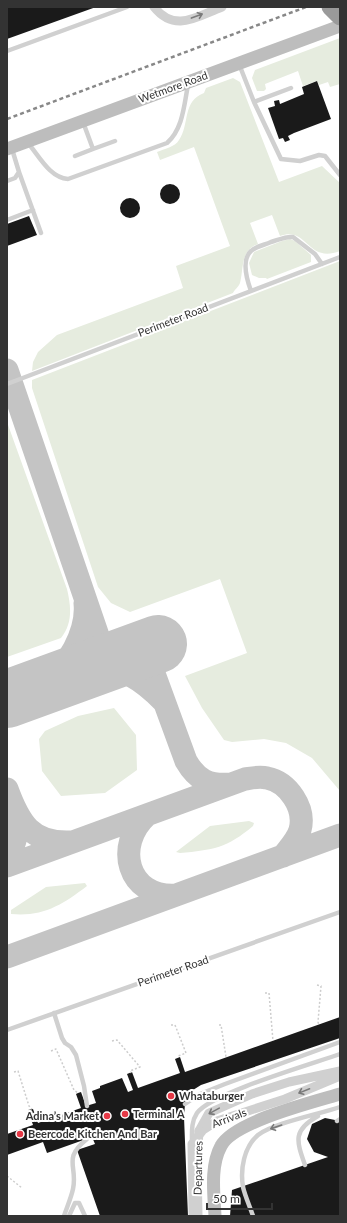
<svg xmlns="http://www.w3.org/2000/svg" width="347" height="1223" font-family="Lato,sans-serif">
	<rect width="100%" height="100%" fill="#fff"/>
	<!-- green -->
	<path fill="#e6ecdf" d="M340,38V84L330,87L328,82L319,85L317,81L303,86L298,71L265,84L266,89L264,91H257L252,78L255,70Z
		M233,78L240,82L279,182L322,166L340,183V251C307,264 308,226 280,236L272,215L250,223L258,244C240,251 244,268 240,283C238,288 234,290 233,293L32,371L33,362L38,352L57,335L183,288L176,266L230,246L194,147L160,160L157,152C164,149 175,147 179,140C190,124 182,101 204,93L206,88Z
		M290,239L295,241L311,255V262L267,279L266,278H259L252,275L249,263L254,252L282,241Z
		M340,261V791L312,758L286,743L264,739L232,742L224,740L202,708L185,676L247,653L220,579L130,612L111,603L98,587L32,388V380Z
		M7,422L67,589C71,606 73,623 61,638L7,657Z
		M114,708L136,735L137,770L105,793L61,796L42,771L39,739L45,731L78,716Z
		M249,821L254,823L253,826C227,848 213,850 180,853L176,852L210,826Z
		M85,883L87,886C62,905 43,917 11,914V910L46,887Z"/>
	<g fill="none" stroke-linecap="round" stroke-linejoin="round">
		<!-- taxiway -->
		<path stroke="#c4c4c4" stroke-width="23" d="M7,370L107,662
			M145,649L186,761C197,780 209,786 231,784
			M92,668C122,665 143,681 163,701
			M43,686C67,667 88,633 85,603
			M7,708L20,694
			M7,789C19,822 31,844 71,842
			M147,815C114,845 127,898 176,895
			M7,859C16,843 19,831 16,813
			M7,866L245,779C252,778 259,776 267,778C288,782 306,808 300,830C297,840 289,848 283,856
			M7,957L340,835"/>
		<!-- runway -->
		<path stroke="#c4c4c4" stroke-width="58" d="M7,699L158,644"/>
	</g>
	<!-- building -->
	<path fill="#1a1a1a" d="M7,7H96L7,39Z
		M317,81L331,119L294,133L288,136L290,140L285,142L283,138L279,139L268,108L275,106L274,101L279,100L280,104L304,94L302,87Z
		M160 194a10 10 0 1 1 20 0a10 10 0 1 1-20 0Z
		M120 208a10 10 0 1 1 20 0a10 10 0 1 1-20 0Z
		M29,216L37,235L7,246V224Z
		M340,1017V1038L201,1085L193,1090L185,1104L184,1117L188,1216H100L77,1150L95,1144L92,1137L47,1153L43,1142L7,1155V1134L33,1125L28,1110L33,1109L38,1123L81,1108L76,1094L78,1093L81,1092L86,1106L96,1103L92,1091L100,1088V1086L122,1078L128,1092L133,1090L127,1074L132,1072L138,1088L180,1073L175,1059L180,1057L185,1072Z
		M325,1118L335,1120L340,1123V1216H230L232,1190L328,1157L314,1152L307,1139L312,1124Z"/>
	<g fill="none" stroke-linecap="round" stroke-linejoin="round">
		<!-- path -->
		<path stroke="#cdcdcd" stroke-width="1.5" stroke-dasharray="2 2" stroke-linecap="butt" d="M317,985L321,986L318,1022L319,1025
			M265,993H269L273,1041
			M171,1025H175L186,1053L178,1056V1057
			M219,1025H221L226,1057
			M112,1041L117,1040L140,1067L130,1071L131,1073
			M51,1051L56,1049L74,1090L78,1093
			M14,1072L18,1071L29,1106L32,1109
			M7,1176L22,1188"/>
		<!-- lane -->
		<path stroke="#d0d0d0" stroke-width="4.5" d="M7,51L127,7
			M239,64L254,102L281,159L300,161L319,155L325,156L340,175
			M254,102L291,88
			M83,122L93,149L115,141
			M28,143C39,156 50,178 68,179L167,143C183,129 184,105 188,85
			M75,156L93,149
			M19,172L41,233
			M7,181L15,178L19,172L12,149
			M7,220L33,210
			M251,291C247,280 241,260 251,251C256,246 265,245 271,242C278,240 286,236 293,237L315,254L322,264
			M7,384L340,257
			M54,1013L62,1038L65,1043L71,1047L76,1055L84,1086L87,1106
			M7,1030L340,912
			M185,1104L200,1094L225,1084L340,1042
			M337,1121L340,1119
			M192,1142C192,1132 191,1122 197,1113C211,1093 312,1064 340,1054
			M305,1165C296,1140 293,1130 318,1116
			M64,1216C67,1207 71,1198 73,1189C78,1166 62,1159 87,1139
			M69,1216L75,1203H79L85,1216
			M253,1216C250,1207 245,1196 243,1187C240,1169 244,1147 258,1135C273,1123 320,1114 340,1107"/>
		<!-- street -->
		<path stroke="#d0d0d0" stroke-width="9" d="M154,7C175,33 196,17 222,7
			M199,1131L209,1113L252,1094L289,1082L340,1071
			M193,1216L192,1144L203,1130L217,1121L285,1099L340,1076"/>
		<!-- secondary -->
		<path stroke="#bdbdbd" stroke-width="13" d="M7,149L340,26
			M215,1216C214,1194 210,1166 221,1146C233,1122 313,1102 340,1094"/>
		<!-- highway -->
		<path stroke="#9a9a9a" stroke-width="17" d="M330,7L340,17"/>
		<!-- rail -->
		<path stroke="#888" stroke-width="2.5" stroke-dasharray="4 3" stroke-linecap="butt" d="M7,119L306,7"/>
		<!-- street-bridge -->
		<path stroke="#d0d0d0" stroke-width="9" d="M198,1216L197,1162L199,1131"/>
	</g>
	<!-- one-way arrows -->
	<defs><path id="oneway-shaft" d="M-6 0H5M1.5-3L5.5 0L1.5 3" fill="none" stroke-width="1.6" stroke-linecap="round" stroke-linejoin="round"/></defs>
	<g stroke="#7a7a7a">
		<use href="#oneway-shaft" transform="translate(197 16) rotate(-20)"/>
		<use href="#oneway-shaft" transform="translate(304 1091) rotate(158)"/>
		<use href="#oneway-shaft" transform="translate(214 1111) rotate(151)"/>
		<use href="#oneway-shaft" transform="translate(276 1127) rotate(161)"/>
	</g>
	<!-- markers -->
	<g fill="#e63946" stroke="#fff" stroke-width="1.5">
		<circle cx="171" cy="1096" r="4"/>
		<circle cx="125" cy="1114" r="4"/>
		<circle cx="107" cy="1116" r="4"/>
		<circle cx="20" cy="1134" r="4"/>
	</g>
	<g text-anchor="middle" stroke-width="4" stroke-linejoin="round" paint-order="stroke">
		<!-- street labels -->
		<g font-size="11" fill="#333" stroke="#fff">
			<text transform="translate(173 87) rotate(-20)" y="4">Wetmore Road</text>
			<text transform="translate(173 320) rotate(-21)" y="4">Perimeter Road</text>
			<text transform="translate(173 971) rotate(-19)" y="4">Perimeter Road</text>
			<text transform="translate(229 1118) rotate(-21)" y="4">Arrivals</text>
			<text transform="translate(198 1168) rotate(-89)" y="4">Departures</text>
		</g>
		<!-- poi labels -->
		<g font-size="11" font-weight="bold" fill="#333" stroke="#fff" text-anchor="start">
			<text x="179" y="1100">Whataburger</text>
			<text x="133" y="1118">Terminal A</text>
			<text x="99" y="1120" text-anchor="end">Adina’s Market</text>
			<text x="28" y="1138">Beercode Kitchen And Bar</text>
		</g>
	</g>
	<!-- border -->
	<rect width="347" height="1223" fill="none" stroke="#333333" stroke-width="16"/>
	<!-- scale -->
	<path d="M207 1203v6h65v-6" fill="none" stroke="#333333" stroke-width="2"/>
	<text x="213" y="1203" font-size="12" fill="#333333" stroke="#ffffff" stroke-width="3" paint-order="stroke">50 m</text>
</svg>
